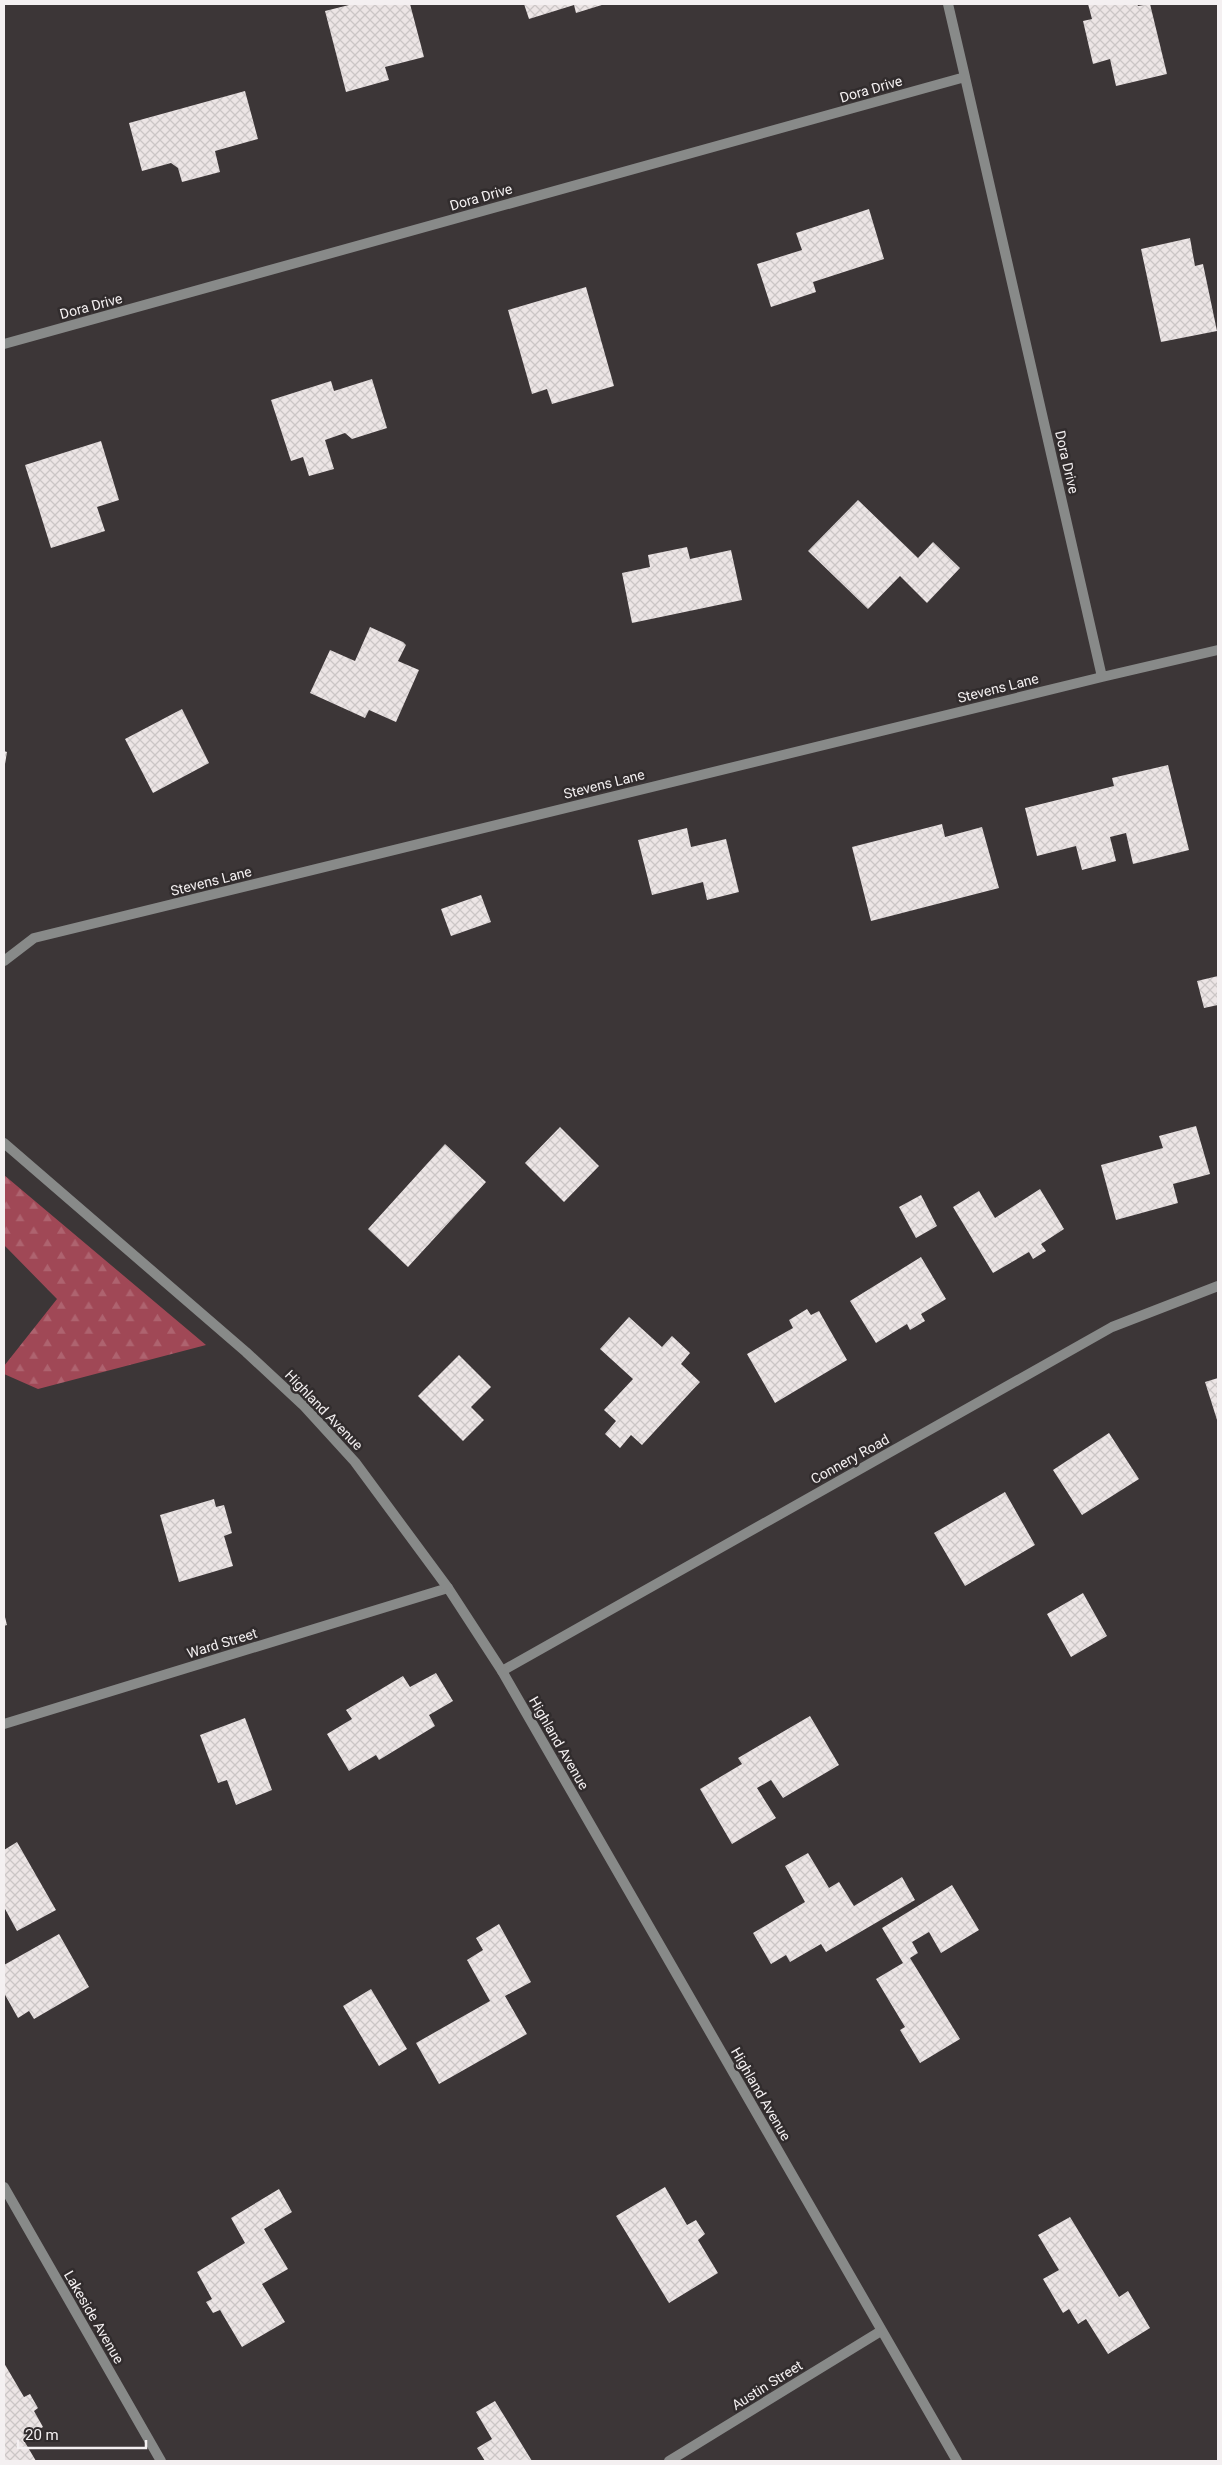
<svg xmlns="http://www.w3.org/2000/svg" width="1222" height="2465" font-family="Roboto,sans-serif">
	<defs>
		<pattern id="forest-firs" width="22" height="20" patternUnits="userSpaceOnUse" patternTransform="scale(1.25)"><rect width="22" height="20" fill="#a04856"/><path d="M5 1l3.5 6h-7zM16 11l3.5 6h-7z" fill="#ae636f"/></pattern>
		<pattern id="building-cross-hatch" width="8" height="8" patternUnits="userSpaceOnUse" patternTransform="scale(1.25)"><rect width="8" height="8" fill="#ece5e5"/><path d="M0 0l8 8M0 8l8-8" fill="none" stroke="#cbc6c6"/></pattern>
	</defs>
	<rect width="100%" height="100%" fill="#3c3637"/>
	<!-- forest -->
	<path fill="url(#forest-firs)" d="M4,1175L206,1345L38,1389L4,1374V1366L57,1299L4,1245Z"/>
	<!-- building -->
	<path fill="url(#building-cross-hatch)" d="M353,4H410L424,57L385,67L389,80L346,92L325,11Z
		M524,4H605L576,13L574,5L529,19Z
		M1088,4H1137L1138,6L1150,4L1167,74L1116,86L1110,59L1093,64L1083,21L1092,19Z
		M245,91L258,139L215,151L220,172L182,182L178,168L171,163L142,171L129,123Z
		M869,209L884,259L813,282L816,292L771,307L757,264L802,250L796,233Z
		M1190,238L1195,266L1203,264L1217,331L1161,342L1141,249Z
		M586,287L614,386L552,404L547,389L532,394L508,310Z
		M372,379L387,428L352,439L345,433L325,440L334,469L309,476L303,457L291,461L271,400L331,381L334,391Z
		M101,441L119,500L97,507L105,531L51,548L25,465Z
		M858,500L918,558L933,542L960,568L927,603L900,576L868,609L808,551Z
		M687,547L690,559L731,550L742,600L632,623L622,573L650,567L648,555Z
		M370,627L403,642L406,645L398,661L419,670L396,722L369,710L365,718L310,693L330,650L355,661Z
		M182,709L209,763L153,793L125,739Z
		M4,751L7,752L5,764H4Z
		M1168,765L1189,850L1133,864L1126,833L1110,837L1116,861L1082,870L1076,846L1037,856L1025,808L1114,786L1112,778Z
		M942,824L945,837L982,827L999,888L871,921L852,847Z
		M687,828L691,847L726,839L739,892L707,900L703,882L652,895L638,840Z
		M481,895L491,922L451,936L441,909Z
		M1218,976V1005L1204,1008L1197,981Z
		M1196,1126L1210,1174L1173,1184L1178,1203L1116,1220L1101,1165L1163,1148L1159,1136Z
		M560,1127L599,1166L564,1202L525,1163Z
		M445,1144L486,1182L408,1267L368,1229Z
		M1040,1189L1064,1229L1041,1244L1046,1251L1033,1259L1029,1252L993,1273L953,1207L979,1191L995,1218Z
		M921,1195L937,1226L916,1238L899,1207Z
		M921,1257L946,1299L921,1314L925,1321L910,1330L907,1324L876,1343L850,1301Z
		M807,1309L811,1315L819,1311L847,1360L775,1403L747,1354L793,1328L789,1320Z
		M629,1317L662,1347L672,1336L690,1353L681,1364L700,1382L642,1445L631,1435L620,1448L605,1434L616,1421L604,1410L633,1379L600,1349Z
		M459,1355L491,1387L471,1407L484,1420L463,1441L418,1396Z
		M1218,1378V1423L1205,1382Z
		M1109,1433L1139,1479L1082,1515L1053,1470Z
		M1005,1492L1035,1545L965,1586L934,1533Z
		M214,1499L216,1507L224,1505L232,1533L224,1536L233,1566L179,1582L160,1515Z
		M1083,1593L1107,1636L1071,1657L1047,1614Z
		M4,1613L7,1625L4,1626Z
		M436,1673L453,1701L429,1715L435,1726L379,1760L376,1755L349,1771L327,1734L352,1719L346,1710L403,1676L410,1687Z
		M810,1716L839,1765L783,1798L771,1780L757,1788L776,1818L732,1844L700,1789L742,1764L738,1758Z
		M245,1718L272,1790L236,1805L227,1780L218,1783L200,1735Z
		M17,1842L56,1910L17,1931L4,1907V1850Z
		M808,1853L829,1888L839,1882L854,1906L902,1877L915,1900L826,1952L821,1944L790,1962L786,1955L771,1964L753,1933L805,1902L785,1866Z
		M952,1885L979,1930L941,1953L929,1932L912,1942L918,1953L910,1958L960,2039L920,2063L900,2030L905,2027L876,1979L903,1963L882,1928Z
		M499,1924L531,1982L505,1996L527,2034L439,2084L416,2043L490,2001L467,1960L483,1950L476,1938Z
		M59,1934L89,1987L34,2019L29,2011L18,2018L4,1993V1965Z
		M371,1989L407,2049L379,2066L343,2006Z
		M665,2187L687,2225L696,2220L705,2234L698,2240L718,2273L669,2303L616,2216Z
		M279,2189L292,2212L264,2229L288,2269L262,2284L285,2322L242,2347L220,2310L213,2313L206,2302L212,2299L197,2272L245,2243L231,2218Z
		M1070,2217L1119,2297L1128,2291L1150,2328L1108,2354L1086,2319L1078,2324L1069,2309L1063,2313L1043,2279L1059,2270L1038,2235Z
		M4,2363L24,2397L30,2394L38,2408L34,2411L43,2427L23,2439L36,2461H4Z
		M495,2401L532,2461H485L477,2448L492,2439L476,2412Z"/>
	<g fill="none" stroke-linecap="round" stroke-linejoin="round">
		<!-- minor -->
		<path stroke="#888a89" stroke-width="10" d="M965,77L1102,677
			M4,344L965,77L948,4
			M4,961L34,938L1102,677L1218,650
			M502,1671L1112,1327L1218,1286
			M4,1724L448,1588
			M4,2187L161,2461
			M669,2461L881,2331"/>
		<!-- tertiary -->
		<path stroke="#888a89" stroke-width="10" d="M4,1143L246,1352L303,1405L355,1462L448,1588L502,1671L957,2461"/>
	</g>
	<g text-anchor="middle" stroke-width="5" stroke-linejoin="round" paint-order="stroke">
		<!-- street labels -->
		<g font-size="14" fill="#f4f0f1" stroke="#312c2d">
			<text transform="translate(871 89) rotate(-16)" y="5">Dora Drive</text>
			<text transform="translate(481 197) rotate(-16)" y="5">Dora Drive</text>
			<text transform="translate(91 306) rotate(-15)" y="5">Dora Drive</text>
			<text transform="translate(1067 462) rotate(77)" y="5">Dora Drive</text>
			<text transform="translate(998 688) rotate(-14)" y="5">Stevens Lane</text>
			<text transform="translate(604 784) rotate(-14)" y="5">Stevens Lane</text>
			<text transform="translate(211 881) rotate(-14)" y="5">Stevens Lane</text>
			<text transform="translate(324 1410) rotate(46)" y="5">Highland Avenue</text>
			<text transform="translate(850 1459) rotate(-29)" y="5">Connery Road</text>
			<text transform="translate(222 1643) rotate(-17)" y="5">Ward Street</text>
			<text transform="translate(559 1743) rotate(60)" y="5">Highland Avenue</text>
			<text transform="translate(761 2094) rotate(60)" y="5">Highland Avenue</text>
			<text transform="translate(94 2317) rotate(60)" y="5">Lakeside Avenue</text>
			<text transform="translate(767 2385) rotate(-32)" y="5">Austin Street</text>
		</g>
	</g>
	<!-- border -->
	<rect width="1222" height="2465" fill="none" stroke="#f4f0f1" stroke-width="10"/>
	<!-- scale -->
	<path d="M18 2440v8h128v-8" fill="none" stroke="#f4f0f1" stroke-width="2.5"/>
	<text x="25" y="2440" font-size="15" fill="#f4f0f1" stroke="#312c2d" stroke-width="4" paint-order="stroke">20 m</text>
</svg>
